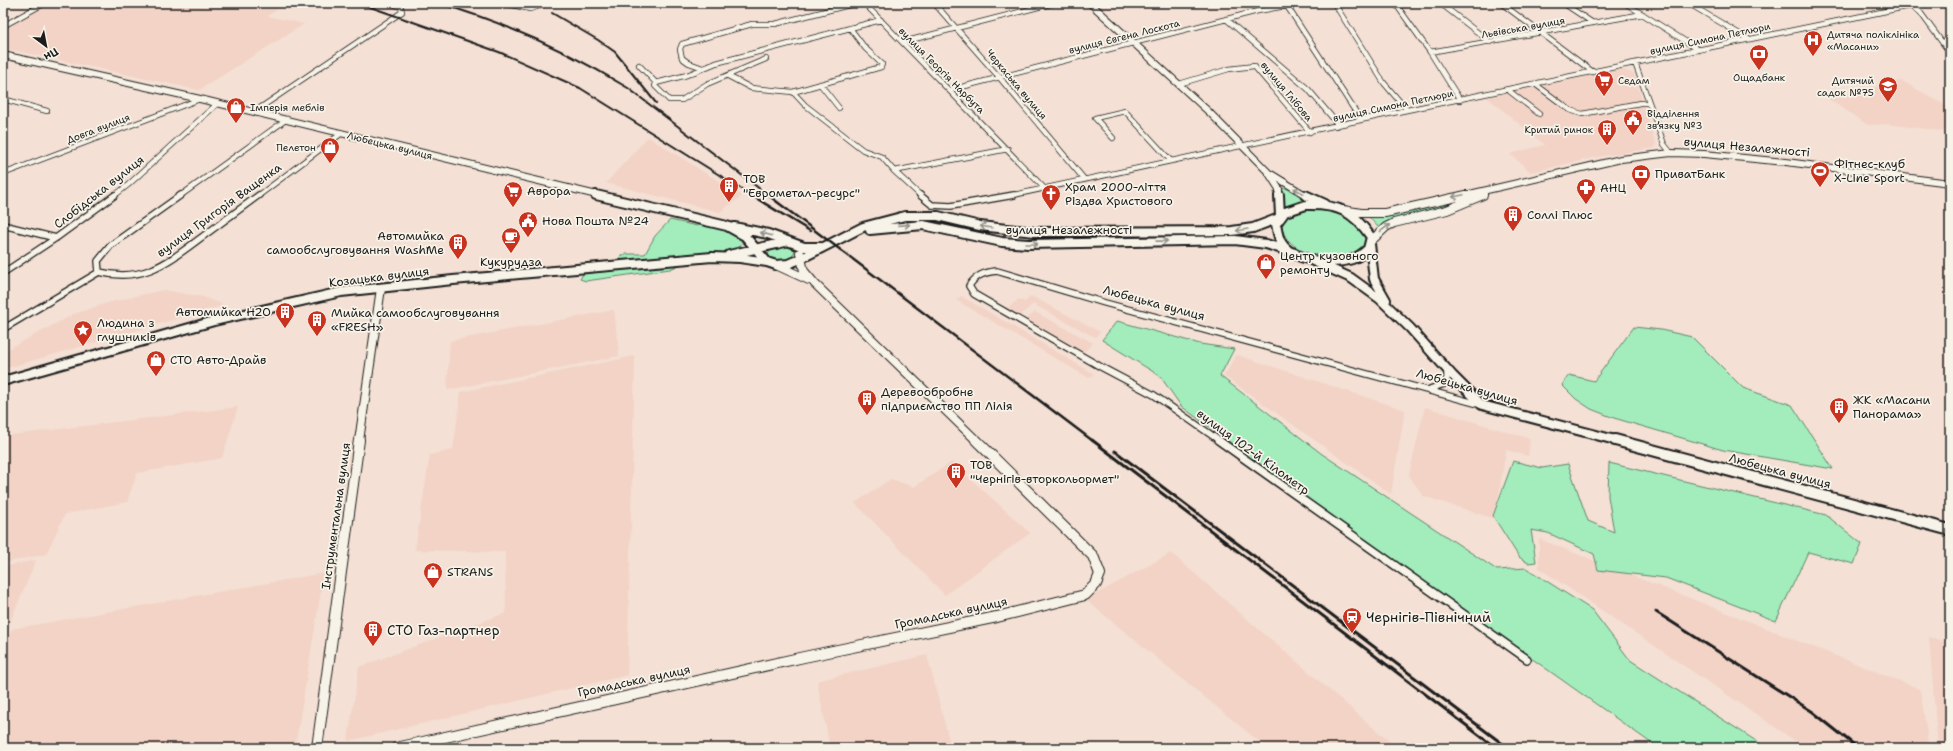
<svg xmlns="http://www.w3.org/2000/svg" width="1953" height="751" font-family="'Shantell Sans',sans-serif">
	<rect width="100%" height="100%" fill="#f4e0d4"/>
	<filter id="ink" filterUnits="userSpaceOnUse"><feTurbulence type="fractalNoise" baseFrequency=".025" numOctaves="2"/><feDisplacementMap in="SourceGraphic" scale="8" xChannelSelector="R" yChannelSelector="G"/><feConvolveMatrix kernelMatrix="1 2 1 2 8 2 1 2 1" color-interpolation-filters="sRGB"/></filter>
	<g filter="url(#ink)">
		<!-- built -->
		<path fill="#f2d3c6" d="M52,3H187L207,8L212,3H255L279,8L267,16L304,24L199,90L3,48V28Z
			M1621,69L1634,74L1656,145L1654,148L1596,157L1531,172L1510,154L1545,145L1487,97Z
			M1902,81L1950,108V132L1887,124L1868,125L1827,98Z
			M648,137L742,196L720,212L606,183Z
			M163,290L203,297L224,305L3,369V352L74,314L107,303Z
			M961,296L1094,374L1089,378L956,300Z
			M1031,296L1100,332L1095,337L1033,304L1021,315L1008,308L1019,299L1025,302Z
			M614,310L619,356L447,390L450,341Z
			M1035,312L1093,343L1084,352L1026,320Z
			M1237,355L1405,410L1391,494L1224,376Z
			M635,356L627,675L348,741L359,667L506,613L505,552L415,550L430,455L453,450L461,392Z
			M238,407L222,458L137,473L127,502L65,514L46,554L3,563V436Z
			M1425,407L1530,439L1528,456L1506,450L1495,519L1423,496L1409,475Z
			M952,462L1030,533L945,595L855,503L891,479L914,487Z
			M1539,539L1920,689L1929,748H1806L1539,568Z
			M1171,553L1241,614L1397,748H1267L1086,600Z
			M36,560L3,639V567Z
			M324,573L295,747L3,748V649L12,629Z
			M1929,637L1950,643V748H1938Z
			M927,655L951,748H830L817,681Z"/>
		<!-- green -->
		<path fill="#a3edbc" stroke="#60846c" d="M1286,188L1310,200L1283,207L1281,189Z
			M1453,201L1456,202V203L1391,219L1379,228L1367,215Z
			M1306,208L1332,210L1355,221L1366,237C1357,293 1231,230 1306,208Z
			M670,220L697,226L700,224L728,229L741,238L742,243L739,248L731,252L620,261V257L626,254H645L655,236Z
			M787,245L795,250L792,258C784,262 772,264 768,255L770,249Z
			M682,264L670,269L586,281L580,279L583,274L633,268Z
			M1117,321L1200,344L1234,349L1220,376L1322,454L1497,570L1526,568L1592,610L1630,660L1767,748H1658L1297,492L1181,406L1160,376L1102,340Z
			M1634,327L1661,330L1692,337L1743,388L1792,405L1833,469L1723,450L1614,418L1591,409L1576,399L1562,385L1569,375L1594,381Z
			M1513,461L1542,468L1568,464L1588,521L1614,532L1608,496L1609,463L1826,515L1862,544L1854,564L1808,552L1776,621L1666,578L1598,570L1594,554L1548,533L1531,530L1536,562L1528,563L1519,557L1493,516Z"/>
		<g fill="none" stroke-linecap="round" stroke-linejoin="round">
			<defs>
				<path id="minor-far2" d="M503,3L530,9L550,3
					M864,3L1045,189
					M934,3L999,77L1084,179
					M1285,3L1361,120
					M1334,3L1384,83L1407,110
					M1395,3L1430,52L1460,100
					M1440,3L1490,42
					M1501,3L1593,72
					M1563,3L1593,23
					M1625,3L1699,50
					M1688,3L1748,39
					M1944,3L1950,8
					M1692,5L1705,3
					M1910,6L1920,12L1950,53
					M1226,19L1308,89L1336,122V126
					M3,26L45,3
					M903,42L1054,3
					M1430,52L1643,14
					M1635,63L1664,144L1671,153
					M639,65L656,83L687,75L716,63L881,20
					M703,68L689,63L682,58L680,49L682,44L752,24H775L857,3
					M728,76L751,88L793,92L881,67L882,64L865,48L850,28
					M656,83L655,86L669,100H682L707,84L766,59
					M820,84L839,108
					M1179,84L1229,69L1254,66L1310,132
					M1535,84L1570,110L1582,114L1640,103H1649
					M950,90L1258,11L1303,3
					M1508,90L1539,114
					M793,92L805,105L863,150L882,157L894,171L921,196
					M3,99L47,111
					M254,112L402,12L401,7L390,3
					M1113,138L1095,118L1125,111L1171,161
					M894,171L1008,149
					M3,174L200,99
					M114,196L128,185L218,103
					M180,196L287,119
					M258,196L342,133
					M1009,196L1407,110L1925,3"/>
				<path id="minor-far1" d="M181,195L111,245L98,261L99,272C144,283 168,262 202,237C221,223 240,209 259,195
					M920,195L932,205L951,206L1014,195
					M3,225L56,238
					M3,273L56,238L115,195
					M3,329L99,272
					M1430,389L1444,384L1447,379V371
					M1220,441L1154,395L1101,367L974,294L969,286C976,275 985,272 997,271L1105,303L1482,405"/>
				<path id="minor" d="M1218,440L1527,659"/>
				<path id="tertiary-far2" d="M1461,196L1621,159L1671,153L1704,154L1786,162L1950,183
					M1480,196L1484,194"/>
				<path id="tertiary-far1" d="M1343,210L1361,213H1385L1466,195
					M1371,241L1386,227L1394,223L1447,210L1483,195
					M800,253L804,271L815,284L977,441
					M776,265L809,280
					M359,441L381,288"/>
				<path id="tertiary" d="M317,748L359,440
					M396,748L804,657L997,617L1085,595L1096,584L1100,574L1093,556L976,440"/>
				<path id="secondary-far2" d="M1090,3L1209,112L1268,172L1279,189V196
					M3,55L200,99L601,196
					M1271,174L1307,196"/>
				<path id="secondary-far1" d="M596,195L727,226L745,236L767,262L776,265L788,264L800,259L863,227L905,216H938L980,226L1035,232L1232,231L1253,228L1279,218
					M1279,195L1280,216
					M1305,195L1325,204
					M1306,205C1338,204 1353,211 1371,237L1368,249C1364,252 1360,256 1355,258C1336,266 1292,262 1281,242C1278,237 1277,229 1276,224L1285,212Z
					M734,227L768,234L804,247H820
					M870,230L923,225L1002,242L1028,244L1235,240L1266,244L1295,253
					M1370,244L1374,279L1386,300
					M729,255L785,242
					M1311,260L1351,278L1380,299L1410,328L1452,375L1482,405L1619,441
					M3,381L214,321L341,292L453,280L712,257L740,258L767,262"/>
				<path id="secondary" d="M1615,440L1950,530"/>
			</defs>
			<!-- minor-far2 casing -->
			<use href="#minor-far2" stroke="#1c1c1c" stroke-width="6"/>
			<!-- minor-far1 casing -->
			<use href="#minor-far1" stroke="#1c1c1c" stroke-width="8"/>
			<!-- minor casing -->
			<use href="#minor" stroke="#1c1c1c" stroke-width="10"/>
			<!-- tertiary-far2 casing -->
			<use href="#tertiary-far2" stroke="#1c1c1c" stroke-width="8"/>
			<!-- tertiary-far1 casing -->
			<use href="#tertiary-far1" stroke="#1c1c1c" stroke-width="10"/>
			<!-- tertiary casing -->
			<use href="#tertiary" stroke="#1c1c1c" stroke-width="12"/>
			<!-- secondary-far2 casing -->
			<use href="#secondary-far2" stroke="#1c1c1c" stroke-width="8"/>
			<!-- secondary-far1 casing -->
			<use href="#secondary-far1" stroke="#1c1c1c" stroke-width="12"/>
			<!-- secondary casing -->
			<use href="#secondary" stroke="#1c1c1c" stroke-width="14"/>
			<!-- minor-far2 -->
			<use href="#minor-far2" stroke="#f7f3e8" stroke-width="4.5"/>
			<!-- minor-far1 -->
			<use href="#minor-far1" stroke="#f7f3e8" stroke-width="5.5"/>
			<!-- minor -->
			<use href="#minor" stroke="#f7f3e8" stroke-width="7"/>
			<!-- tertiary-far2 -->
			<use href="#tertiary-far2" stroke="#f7f3e8" stroke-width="6"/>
			<!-- tertiary-far1 -->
			<use href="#tertiary-far1" stroke="#f7f3e8" stroke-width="8"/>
			<!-- tertiary -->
			<use href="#tertiary" stroke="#f7f3e8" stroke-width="10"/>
			<!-- secondary-far2 -->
			<use href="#secondary-far2" stroke="#f7f3e8" stroke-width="6"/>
			<!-- secondary-far1 -->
			<use href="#secondary-far1" stroke="#f7f3e8" stroke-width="8"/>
			<!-- secondary -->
			<use href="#secondary" stroke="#f7f3e8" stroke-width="10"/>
			<!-- rail-far2 -->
			<path stroke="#1c1c1c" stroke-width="2" d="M359,3L499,52L580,88L753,196
				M438,3C506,23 568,51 628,88L769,196
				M552,13L598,40L615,52L656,103"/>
			<!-- rail-far1 -->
			<path stroke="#1c1c1c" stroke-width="2.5" d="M751,195L810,231
				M768,195L1093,441"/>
			<!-- rail -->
			<path stroke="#1c1c1c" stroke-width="3" d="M1092,440L1496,748
				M1115,451L1508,748
				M1656,612L1813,712L1858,748"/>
		</g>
		<!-- one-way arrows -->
		<defs><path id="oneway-shaft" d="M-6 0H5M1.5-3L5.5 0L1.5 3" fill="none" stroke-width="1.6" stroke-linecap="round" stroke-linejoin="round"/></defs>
		<g stroke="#94928c">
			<use href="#oneway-shaft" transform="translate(1299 191) rotate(-153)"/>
			<use href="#oneway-shaft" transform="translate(1458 196) rotate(168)"/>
			<use href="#oneway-shaft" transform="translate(904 225) rotate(-4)"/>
			<use href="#oneway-shaft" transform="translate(986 227) rotate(-171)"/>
			<use href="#oneway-shaft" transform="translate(1385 228) rotate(-37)"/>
			<use href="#oneway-shaft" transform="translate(1242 230) rotate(171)"/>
			<use href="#oneway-shaft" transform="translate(766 234) rotate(-164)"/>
			<use href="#oneway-shaft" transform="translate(1162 241) rotate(-1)"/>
			<use href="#oneway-shaft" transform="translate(1032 244)"/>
		</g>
	</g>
	<!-- icons -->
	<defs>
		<symbol id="hospital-pin" viewBox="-11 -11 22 30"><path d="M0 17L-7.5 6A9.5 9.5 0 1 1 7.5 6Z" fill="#c8321e" stroke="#f7f3e8"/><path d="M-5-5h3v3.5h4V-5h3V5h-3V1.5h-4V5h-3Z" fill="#fff"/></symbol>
		<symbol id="bank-pin" viewBox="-11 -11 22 30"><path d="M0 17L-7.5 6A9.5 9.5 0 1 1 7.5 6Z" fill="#c8321e" stroke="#f7f3e8"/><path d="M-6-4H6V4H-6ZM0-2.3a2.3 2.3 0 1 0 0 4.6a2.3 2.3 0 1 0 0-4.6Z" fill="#fff"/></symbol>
		<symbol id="supermarket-pin" viewBox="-11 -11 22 30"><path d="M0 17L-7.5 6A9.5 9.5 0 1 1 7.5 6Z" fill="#c8321e" stroke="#f7f3e8"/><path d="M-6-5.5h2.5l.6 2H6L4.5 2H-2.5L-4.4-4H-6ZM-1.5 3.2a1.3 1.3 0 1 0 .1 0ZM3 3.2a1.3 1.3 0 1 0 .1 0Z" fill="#fff"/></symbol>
		<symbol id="school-pin" viewBox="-11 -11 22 30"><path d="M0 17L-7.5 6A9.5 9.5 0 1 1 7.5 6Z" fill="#c8321e" stroke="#f7f3e8"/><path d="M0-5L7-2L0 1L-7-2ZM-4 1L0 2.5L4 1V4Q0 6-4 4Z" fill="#fff"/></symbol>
		<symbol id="shop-pin" viewBox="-11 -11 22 30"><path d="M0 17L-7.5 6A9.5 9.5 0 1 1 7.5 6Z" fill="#c8321e" stroke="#f7f3e8"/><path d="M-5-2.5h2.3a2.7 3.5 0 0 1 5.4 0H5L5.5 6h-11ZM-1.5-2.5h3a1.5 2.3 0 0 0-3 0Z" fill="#fff"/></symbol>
		<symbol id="civic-pin" viewBox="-11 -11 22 30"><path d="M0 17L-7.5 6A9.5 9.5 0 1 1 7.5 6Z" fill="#c8321e" stroke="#f7f3e8"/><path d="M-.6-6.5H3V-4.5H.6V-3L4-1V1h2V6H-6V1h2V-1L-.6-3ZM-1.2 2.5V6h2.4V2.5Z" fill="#fff"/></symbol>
		<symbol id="building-pin" viewBox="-11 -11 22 30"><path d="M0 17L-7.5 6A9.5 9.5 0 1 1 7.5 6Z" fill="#c8321e" stroke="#f7f3e8"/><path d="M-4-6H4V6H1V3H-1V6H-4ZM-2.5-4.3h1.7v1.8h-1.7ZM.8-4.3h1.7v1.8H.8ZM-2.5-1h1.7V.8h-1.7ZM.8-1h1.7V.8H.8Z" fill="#fff"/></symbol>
		<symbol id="stadium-pin" viewBox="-11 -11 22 30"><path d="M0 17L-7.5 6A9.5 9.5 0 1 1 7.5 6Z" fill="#c8321e" stroke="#f7f3e8"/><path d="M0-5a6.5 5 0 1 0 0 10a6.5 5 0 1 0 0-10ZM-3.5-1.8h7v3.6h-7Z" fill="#fff"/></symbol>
		<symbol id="pharmacy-pin" viewBox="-11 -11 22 30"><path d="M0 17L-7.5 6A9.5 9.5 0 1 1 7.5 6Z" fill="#c8321e" stroke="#f7f3e8"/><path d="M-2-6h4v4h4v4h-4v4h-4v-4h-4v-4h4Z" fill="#fff"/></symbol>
		<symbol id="church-pin" viewBox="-11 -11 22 30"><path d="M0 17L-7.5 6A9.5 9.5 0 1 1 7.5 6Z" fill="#c8321e" stroke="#f7f3e8"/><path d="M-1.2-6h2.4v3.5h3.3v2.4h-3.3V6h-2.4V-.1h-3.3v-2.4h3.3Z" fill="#fff"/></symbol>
		<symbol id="cafe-pin" viewBox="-11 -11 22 30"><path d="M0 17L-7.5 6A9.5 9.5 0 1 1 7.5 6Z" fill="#c8321e" stroke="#f7f3e8"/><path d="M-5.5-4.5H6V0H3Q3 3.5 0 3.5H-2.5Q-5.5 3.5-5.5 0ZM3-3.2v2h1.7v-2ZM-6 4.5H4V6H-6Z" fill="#fff"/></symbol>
		<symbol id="sight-pin" viewBox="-11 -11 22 30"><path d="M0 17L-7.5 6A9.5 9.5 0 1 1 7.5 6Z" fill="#c8321e" stroke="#f7f3e8"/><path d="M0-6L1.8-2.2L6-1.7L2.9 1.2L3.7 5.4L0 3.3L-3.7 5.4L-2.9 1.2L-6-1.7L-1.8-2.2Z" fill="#fff"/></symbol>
		<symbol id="station-pin" viewBox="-11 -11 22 30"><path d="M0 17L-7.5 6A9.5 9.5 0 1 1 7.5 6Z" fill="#c8321e" stroke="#f7f3e8"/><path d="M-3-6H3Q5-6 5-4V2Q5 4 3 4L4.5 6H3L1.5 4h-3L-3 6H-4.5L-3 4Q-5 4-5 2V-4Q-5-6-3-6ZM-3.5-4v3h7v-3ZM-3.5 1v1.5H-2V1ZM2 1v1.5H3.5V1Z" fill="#fff"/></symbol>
	</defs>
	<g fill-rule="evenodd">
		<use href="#hospital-pin" x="1802" y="29" width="22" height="30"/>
		<use href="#bank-pin" x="1748" y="43" width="22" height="30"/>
		<use href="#supermarket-pin" x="1593" y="69" width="22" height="30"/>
		<use href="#school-pin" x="1877" y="75" width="22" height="30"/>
		<use href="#shop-pin" x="225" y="96" width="22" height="30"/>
		<use href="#civic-pin" x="1622" y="108" width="22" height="30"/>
		<use href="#building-pin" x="1596" y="118" width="22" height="30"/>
		<use href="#shop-pin" x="319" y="136" width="22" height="30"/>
		<use href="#stadium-pin" x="1809" y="160" width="22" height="30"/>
		<use href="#bank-pin" x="1630" y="163" width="22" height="30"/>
		<use href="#building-pin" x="718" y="175" width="22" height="30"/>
		<use href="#pharmacy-pin" x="1575" y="177" width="22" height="30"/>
		<use href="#supermarket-pin" x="502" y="180" width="22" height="30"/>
		<use href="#church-pin" x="1040" y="183" width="22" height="30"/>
		<use href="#building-pin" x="1502" y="204" width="22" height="30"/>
		<use href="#civic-pin" x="517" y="210" width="22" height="30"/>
		<use href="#cafe-pin" x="500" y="226" width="22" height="30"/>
		<use href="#building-pin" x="447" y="232" width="22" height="30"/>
		<use href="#shop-pin" x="1255" y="252" width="22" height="30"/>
		<use href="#building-pin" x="274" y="301" width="22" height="30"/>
		<use href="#building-pin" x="306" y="309" width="22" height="30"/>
		<use href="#sight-pin" x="72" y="319" width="22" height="30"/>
		<use href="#shop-pin" x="145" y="349" width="22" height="30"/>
		<use href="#building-pin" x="856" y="388" width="22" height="30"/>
		<use href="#building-pin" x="1828" y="396" width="22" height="30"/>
		<use href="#building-pin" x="945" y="461" width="22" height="30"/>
		<use href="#shop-pin" x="422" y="561" width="22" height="30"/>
		<use href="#station-pin" x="1341" y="606" width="22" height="30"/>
		<use href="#building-pin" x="362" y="619" width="22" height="30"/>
	</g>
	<g text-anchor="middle" stroke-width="3.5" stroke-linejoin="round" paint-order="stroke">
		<!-- far-street labels -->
		<g font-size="10" fill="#1c1c1c" stroke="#f7f3e8">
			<text transform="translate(1523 27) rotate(-10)" y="4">Львівська вулиця</text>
			<text transform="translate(1124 36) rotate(-14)" y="4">вулиця Євгена Лоскота</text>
			<text transform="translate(1710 38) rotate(-12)" y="4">вулиця Симона Петлюри</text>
			<text transform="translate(942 70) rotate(45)" y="4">вулиця Георгія Нарбута</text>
			<text transform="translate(1017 84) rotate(50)" y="4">Черкаська вулиця</text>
			<text transform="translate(1287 91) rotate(50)" y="4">вулиця Глібова</text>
			<text transform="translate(1393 105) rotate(-12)" y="4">вулиця Симона Петлюри</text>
			<text transform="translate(98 128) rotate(-21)" y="4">Довга вулиця</text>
			<text transform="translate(390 145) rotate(14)" y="4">Любецька вулиця</text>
		</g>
		<!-- far-poi labels -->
		<g font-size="10" fill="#1c1c1c" stroke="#f7f3e8" text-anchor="start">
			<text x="1827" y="38">Дитяча поліклініка<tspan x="1827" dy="12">«Масани»</tspan></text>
			<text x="1759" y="81" text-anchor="middle">Ощадбанк</text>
			<text x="1618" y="84">Седам</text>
			<text x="1874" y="84" text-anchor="end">Дитячий<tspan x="1874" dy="12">садок №75</tspan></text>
			<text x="250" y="111">Імперія меблів</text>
			<text x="1647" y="117">Відділення<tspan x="1647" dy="12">зв’язку №3</tspan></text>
			<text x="1593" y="133" text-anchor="end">Критий ринок</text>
			<text x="316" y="151" text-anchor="end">Пелетон</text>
		</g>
		<!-- street labels -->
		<g font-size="12" fill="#1c1c1c" stroke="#f7f3e8">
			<text transform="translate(1747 147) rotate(5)" y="4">вулиця Незалежності</text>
			<text transform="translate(99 192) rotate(-38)" y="4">Слобідська вулиця</text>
			<text transform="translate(219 210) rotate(-36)" y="4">вулиця Григорія Ващенка</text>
			<text x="1069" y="234">вулиця Незалежності</text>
			<text transform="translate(379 277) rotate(-7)" y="4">Козацька вулиця</text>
			<text transform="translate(1154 303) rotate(15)" y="4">Любецька вулиця</text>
			<text transform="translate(1467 387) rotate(16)" y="4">Любецька вулиця</text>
			<text transform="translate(1253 452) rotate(36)" y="4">вулиця 102-й Кілометр</text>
			<text transform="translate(1780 471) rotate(15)" y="4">Любецька вулиця</text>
			<text transform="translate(336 516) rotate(-82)" y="4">Інструментальна вулиця</text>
			<text transform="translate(951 613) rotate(-12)" y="4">Громадська вулиця</text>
			<text transform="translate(634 681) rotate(-12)" y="4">Громадська вулиця</text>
		</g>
		<!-- poi labels -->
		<g font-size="12" fill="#1c1c1c" stroke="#f7f3e8" text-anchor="start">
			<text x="1834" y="168">Фітнес-клуб<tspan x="1834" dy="14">X-Line Sport</tspan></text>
			<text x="1655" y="178">ПриватБанк</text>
			<text x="743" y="183">ТОВ<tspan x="743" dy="14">"Еврометал-ресурс"</tspan></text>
			<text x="1065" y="191">Храм 2000-ліття<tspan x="1065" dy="14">Різдва Христового</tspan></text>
			<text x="1600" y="192">АНЦ</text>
			<text x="527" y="195">Аврора</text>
			<text x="1527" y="219">Соллі Плюс</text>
			<text x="542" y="225">Нова Пошта №24</text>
			<text x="444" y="240" text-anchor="end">Автомийка<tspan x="444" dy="14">самообслуговування WashMe</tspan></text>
			<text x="1280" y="260">Центр кузовного<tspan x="1280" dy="14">ремонту</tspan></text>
			<text x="511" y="266" text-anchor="middle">Кукурудза</text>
			<text x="271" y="316" text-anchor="end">Автомийка H2O</text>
			<text x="331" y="317">Мийка самообслуговування<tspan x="331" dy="14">«FRESH»</tspan></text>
			<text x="97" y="327">Людина з<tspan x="97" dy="14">глушників</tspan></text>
			<text x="170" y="364">СТО Авто-Драйв</text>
			<text x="881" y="396">Деревообробне<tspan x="881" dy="14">підприємство ПП Лілія</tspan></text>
			<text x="1853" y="404">ЖК «Масани<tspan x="1853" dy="14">Панорама»</tspan></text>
			<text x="970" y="469">ТОВ<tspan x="970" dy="14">"Чернігів-вторкольормет"</tspan></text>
			<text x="447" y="576">STRANS</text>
		</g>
		<!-- near-poi labels -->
		<g font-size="14" fill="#1c1c1c" stroke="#f7f3e8" text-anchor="start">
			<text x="1366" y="622">Чернігів-Північний</text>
			<text x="387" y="635">СТО Газ-партнер</text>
		</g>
	</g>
	<!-- margin -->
	<rect width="1953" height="751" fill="none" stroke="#f7f3e8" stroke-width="16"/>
	<rect x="8" y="8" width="1937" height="735" fill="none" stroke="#1c1c1c" stroke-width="1.5" filter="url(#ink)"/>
	<!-- north arrow -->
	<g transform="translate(46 46) rotate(148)" stroke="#f7f3e8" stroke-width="3" paint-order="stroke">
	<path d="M0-3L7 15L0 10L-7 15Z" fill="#1c1c1c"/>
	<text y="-6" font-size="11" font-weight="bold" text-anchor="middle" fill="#1c1c1c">Пн</text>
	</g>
</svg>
